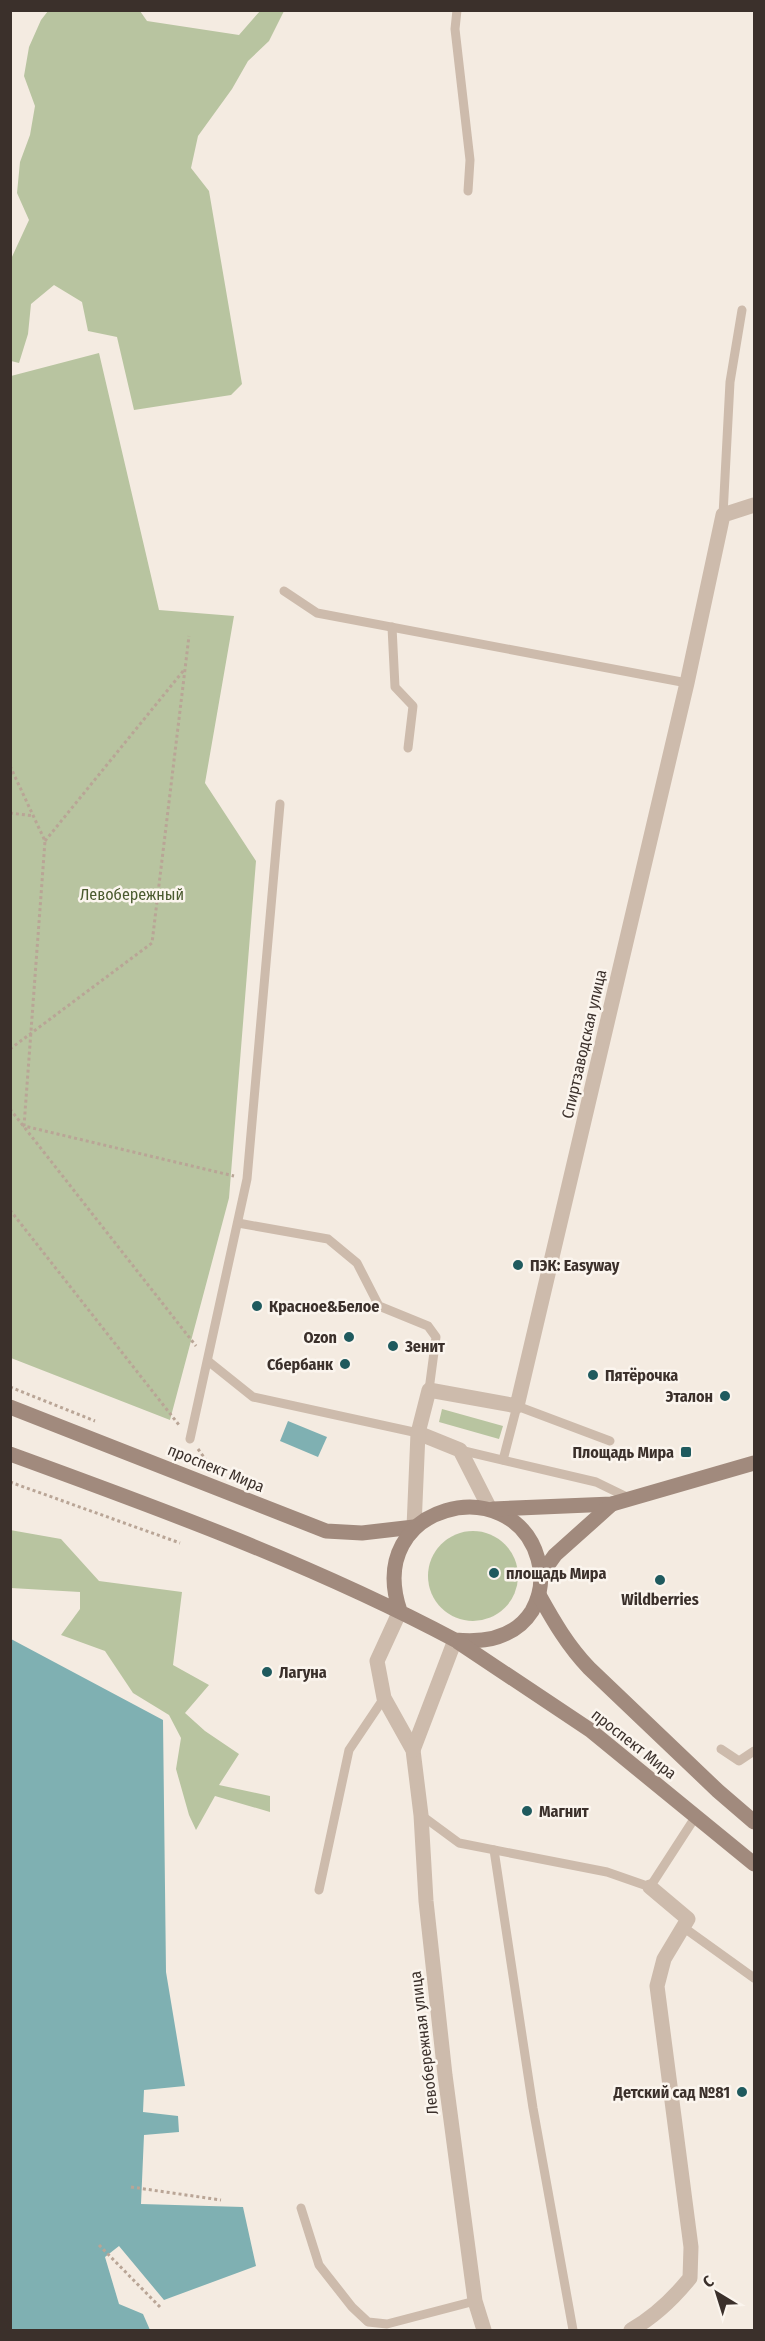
<svg xmlns="http://www.w3.org/2000/svg" width="765" height="2341" font-family="'Fira Sans Condensed',sans-serif">
<style>
.green{fill:#b8c4a0}
.water{fill:#7fb0b2}
.lines{fill:none;stroke-linecap:round;stroke-linejoin:round}
.path{stroke:#b9a596;stroke-width:3;stroke-dasharray:3 3;stroke-linecap:butt}
.service{stroke:#cdbbac;stroke-width:9}
.minor{stroke:#cdbbac;stroke-width:15}
.secondary{stroke:#a18a7d;stroke-width:15}
.poi-dot{fill:#1f5a5e;stroke:#fbf5ee;stroke-width:2}
.labels{text-anchor:middle;dominant-baseline:central;stroke-width:5;stroke-linejoin:round;paint-order:stroke}
.park-label{font-size:16px;fill:#4a5a2e;stroke:#fbf5ee}
.street-label{font-size:16px;fill:#3b302b;stroke:#fbf5ee}
.poi-label{font-size:16px;font-weight:bold;fill:#3b302b;stroke:#fbf5ee;text-anchor:start}
</style>
<rect width="100%" height="100%" fill="#f4ebe1"/>
<g class="green">
<path d="M48,11H140L147,21L239,35L260,11H284L269,41L248,61L232,89L198,136L191,168L209,191L242,384L231,395L134,410L117,337L88,331L82,302L54,285L31,304L28,334L19,363L11,361V259L29,220L17,193L20,162L30,135L35,106L24,76L29,47L41,20Z"/>
<path d="M99,353L159,610L234,616L205,783L256,861L229,1198L170,1420L11,1358V376Z"/>
<path d="M442,1409L503,1426L499,1439L439,1422Z"/>
<path d="M10,1530L61,1539L99,1581L182,1592L173,1665L209,1685L185,1713L205,1731L239,1754L219,1785L270,1796V1812L215,1796L196,1830L189,1815L176,1769L181,1738L169,1715L133,1693L105,1651L61,1635L80,1609V1592L11,1588Z"/>
<circle cx="473" cy="1576" r="45"/>
</g>
<g class="water">
<path d="M288,1421L327,1437L318,1457L280,1441Z"/>
<path d="M11,1639L163,1720L166,1972L185,2086L144,2090L143,2112L178,2116L179,2132L144,2135L141,2204L243,2207L256,2266L164,2300L119,2246L105,2257L119,2304L143,2314L150,2330H11Z"/>
</g>
<g class="lines">
<g class="path">
<path d="M10,766L45,841L24,1126L234,1176"/>
<path d="M10,813L34,816"/>
<path d="M45,841L184,670"/>
<path d="M10,1049L152,943L189,636"/>
<path d="M10,1109L196,1346"/>
<path d="M10,1210L179,1425"/>
<path d="M10,1387L95,1421"/>
<path d="M198,1449L211,1467"/>
<path d="M10,1482L180,1543"/>
<path d="M131,2187L221,2200"/>
<path d="M99,2245L160,2307"/>
</g>
<g class="service">
<path d="M457,10L455,29L470,160L468,191"/>
<path d="M723,515L730,382L742,310"/>
<path d="M284,591L317,613L687,683"/>
<path d="M392,627L395,687L413,706L408,748"/>
<path d="M238,1223L328,1239L357,1263L379,1306L428,1326L436,1337L429,1390"/>
<path d="M208,1361L253,1397L418,1433"/>
<path d="M190,1439L247,1179L280,804"/>
<path d="M460,1450L596,1482L631,1499"/>
<path d="M503,1460L517,1406L610,1441"/>
<path d="M721,1749L739,1761L754,1751"/>
<path d="M421,1815L459,1843L607,1872L650,1887L696,1816"/>
<path d="M494,1850L533,2108L573,2330"/>
<path d="M319,1890L349,1750L384,1698"/>
<path d="M683,1927L754,1978"/>
<path d="M301,2208L319,2265L352,2307L368,2322L387,2324L475,2301"/>
</g>
<g class="minor">
<path d="M490,1509L460,1450L418,1433L429,1390L517,1406L687,683L723,515L754,505"/>
<path d="M414,1527L418,1433"/>
<path d="M400,1611L377,1661L384,1698L413,1750L421,1815L426,1901L445,2075L475,2301L484,2330"/>
<path d="M413,1750L455,1640"/>
<path d="M631,2330C654,2317 673,2299 690,2278L691,2247L657,1986L664,1959L688,1919L650,1887"/>
</g>
<g class="secondary">
<path d="M10,1407L326,1531L362,1533L414,1527"/>
<path d="M10,1454C161,1509 314,1565 455,1640C484,1643 515,1638 532,1611C541,1595 543,1576 538,1559C513,1469 363,1503 400,1611"/>
<path d="M493,1509L612,1504L754,1463"/>
<path d="M542,1573L555,1555L612,1504"/>
<path d="M539,1595C554,1622 568,1646 589,1668L718,1791L754,1822"/>
<path d="M458,1642L590,1730L754,1864"/>
</g>
</g>
<g class="poi-dot">
<circle cx="518" cy="1265" r="6"/>
<circle cx="257" cy="1306" r="6"/>
<circle cx="349" cy="1337" r="6"/>
<circle cx="393" cy="1346" r="6"/>
<circle cx="345" cy="1364" r="6"/>
<circle cx="593" cy="1375" r="6"/>
<circle cx="725" cy="1396" r="6"/>
<rect x="680" y="1446" width="12" height="12" rx="3"/>
<circle cx="494" cy="1573" r="6"/>
<circle cx="660" cy="1580" r="6"/>
<circle cx="267" cy="1672" r="6"/>
<circle cx="527" cy="1811" r="6"/>
<circle cx="742" cy="2092" r="6"/>
</g>
<g class="labels">
<g class="park-label">
<text x="132" y="894">Левобережный</text>
</g>
<g class="street-label">
<text transform="translate(584 1044) rotate(-77)">Спиртзаводская улица</text>
<text transform="translate(216 1468) rotate(22)">проспект Мира</text>
<text transform="translate(634 1744) rotate(38)">проспект Мира</text>
<text transform="translate(424 2043) rotate(-97)">Левобережная улица</text>
</g>
<g class="poi-label">
<text x="530" y="1265">ПЭК: Easyway</text>
<text x="269" y="1306">Красное&amp;Белое</text>
<text x="337" y="1337" text-anchor="end">Ozon</text>
<text x="405" y="1346">Зенит</text>
<text x="333" y="1364" text-anchor="end">Сбербанк</text>
<text x="605" y="1375">Пятёрочка</text>
<text x="713" y="1396" text-anchor="end">Эталон</text>
<text x="674" y="1452" text-anchor="end">Площадь Мира</text>
<text x="506" y="1573">площадь Мира</text>
<text x="660" y="1599" text-anchor="middle">Wildberries</text>
<text x="279" y="1672">Лагуна</text>
<text x="539" y="1811">Магнит</text>
<text x="730" y="2092" text-anchor="end">Детский сад №81</text>
</g>
</g>
<rect width="765" height="2341" fill="none" stroke="#3b302b" stroke-width="24"/>
<g transform="translate(717 2293) rotate(322)" stroke="#fbf5ee" stroke-width="4.5" paint-order="stroke">
<path d="M0-4.5L10 22L0 15L-10 22Z" fill="#3b302b"/>
<text y="-9" font-size="16" font-weight="bold" text-anchor="middle" fill="#3b302b">С</text>
</g>
</svg>
